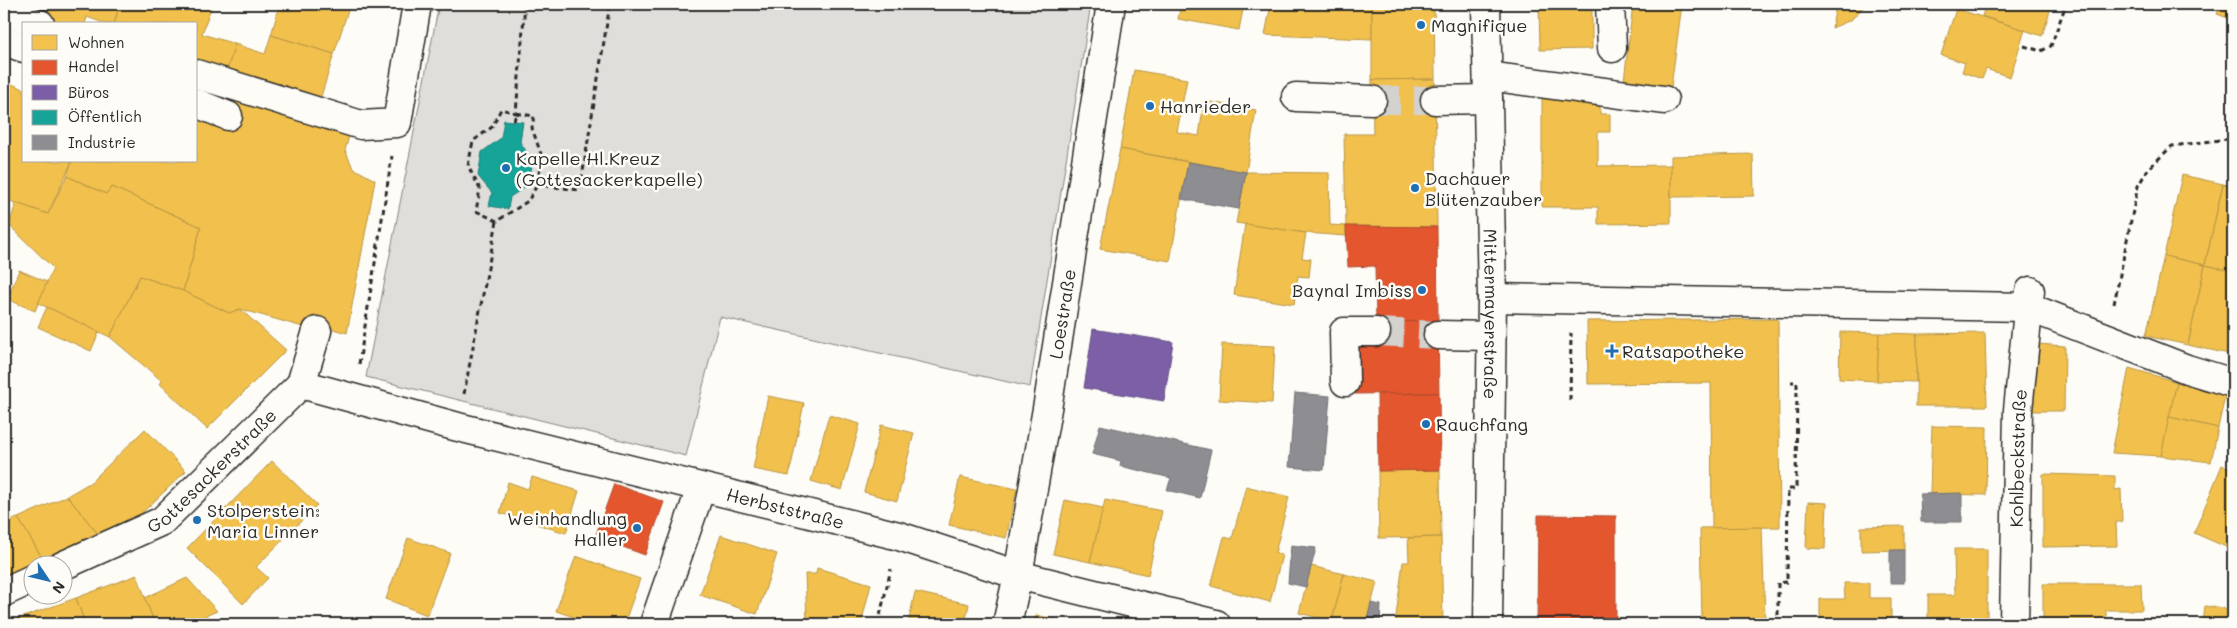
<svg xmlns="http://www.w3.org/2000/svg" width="2237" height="628" font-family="Mali,sans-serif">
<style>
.green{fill:#dfdeda;stroke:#858482}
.homes{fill:#f2c14e;stroke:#b69444}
.shops{fill:#e4572e;stroke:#ac4a2d}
.offices{fill:#7b5ea7;stroke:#634f82}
.public{fill:#17a398;stroke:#1d7f77}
.industry{fill:#8d8d92;stroke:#707073}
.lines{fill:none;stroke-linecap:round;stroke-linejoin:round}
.minor-tunnel{stroke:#d3d2ce;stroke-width:28;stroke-dasharray:28 14;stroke-linecap:butt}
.minor-casing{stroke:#2b2b2b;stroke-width:31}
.major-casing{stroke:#2b2b2b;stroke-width:31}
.path{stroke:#2b2b2b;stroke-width:3;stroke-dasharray:5 4;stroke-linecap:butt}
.minor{stroke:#fdfcf7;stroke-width:28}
.major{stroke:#fdfcf7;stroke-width:28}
.poi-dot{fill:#1f6fb2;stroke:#fdfcf7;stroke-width:2}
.labels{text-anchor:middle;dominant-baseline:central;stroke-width:5;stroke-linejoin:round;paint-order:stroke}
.poi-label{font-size:18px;fill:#2b2b2b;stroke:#fdfcf7;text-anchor:start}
.street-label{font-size:18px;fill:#2b2b2b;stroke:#fdfcf7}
</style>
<rect width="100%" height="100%" fill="#fdfcf7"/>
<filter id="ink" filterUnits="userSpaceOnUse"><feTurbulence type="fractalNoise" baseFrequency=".02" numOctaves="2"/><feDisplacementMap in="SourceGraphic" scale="10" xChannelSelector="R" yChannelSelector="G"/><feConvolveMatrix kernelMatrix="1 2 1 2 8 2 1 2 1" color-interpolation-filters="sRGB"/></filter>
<g filter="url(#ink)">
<path class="green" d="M439,4H1091L1030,387L720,317L686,456L366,377Z"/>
<g class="homes">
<path d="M23,4H120L114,24H106L87,17L85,24H56L20,12Z"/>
<path d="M120,4H212L202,34L235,44L226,74L196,65V24H114Z"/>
<path d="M280,4H350L334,54L271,35Z"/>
<path d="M1181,4H1244L1239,30L1178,19Z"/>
<path d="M1271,4H1372V39L1265,35Z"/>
<path d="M1372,4H1434L1435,79L1372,80Z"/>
<path d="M1539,4H1592V49L1540,50Z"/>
<path d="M1633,4H1682L1671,87L1624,81Z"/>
<path d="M1836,4H1866L1851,20L1832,28Z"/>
<path d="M1986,4H2052L2042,36L1982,16Z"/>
<path d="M2221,4H2233V20L2217,14Z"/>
<path d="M1956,9L2025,30L2010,77L1986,69L1982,79L1962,72L1965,63L1941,55Z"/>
<path d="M271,35L334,54L319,103L226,74L235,44L265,54Z"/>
<path d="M1134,70L1187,79L1177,132L1199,136L1204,101L1256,110L1246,172L1120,149Z"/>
<path d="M1435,79L1437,227L1346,226L1344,134H1373L1372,80Z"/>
<path d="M4,81L24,89V161H72L48,214L4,199Z"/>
<path d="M196,84L350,133L345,150L353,168L375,180L347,333L333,329L331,335L240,309L229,313L183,291L201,227L112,187L106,194L67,176L72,161H196Z"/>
<path d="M1542,96H1600V114H1610V132H1598V166L1671,165V223L1598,224V207H1542Z"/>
<path d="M1120,149L1188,162L1170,261L1100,249Z"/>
<path d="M1753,154L1754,196L1671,197V156Z"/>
<path d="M1246,172L1329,173L1330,225L1346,226V236L1306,233L1236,223Z"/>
<path d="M2182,175L2223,184L2205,265L2164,256Z"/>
<path d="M67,176L106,194L112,187L201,227L183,291L140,276L110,337L38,303L53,268L9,225L16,203L48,214Z"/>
<path d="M2223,184L2233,186V271L2205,265Z"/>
<path d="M1245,224L1306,233L1302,258L1311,259L1309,277L1298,276L1294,304L1234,295Z"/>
<path d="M2164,256L2205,265L2188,345L2146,336Z"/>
<path d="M2205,265L2233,271V335L2229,354L2188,345Z"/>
<path d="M19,270L47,282L35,311L7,299Z"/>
<path d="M140,276L183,291L229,313L240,309L286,350L207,429L160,384L162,381L110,337Z"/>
<path d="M47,307L99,332L91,351L38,327Z"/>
<path d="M1778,319L1780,527L1712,528L1711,383L1588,384L1587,321Z"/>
<path d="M1840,332L1879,333L1877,381L1839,379Z"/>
<path d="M1879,333L1917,334L1916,382L1877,381Z"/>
<path d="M1985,333L1987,406H1916L1917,334Z"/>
<path d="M1222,344L1275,346L1272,403L1219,400Z"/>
<path d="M2038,344L2065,346L2064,411H2031Z"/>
<path d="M2129,368L2177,382L2161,456L2112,453Z"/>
<path d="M2177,382L2225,396L2218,428L2169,417Z"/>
<path d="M768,396L804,403L789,476L753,469Z"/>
<path d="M829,415L860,424L842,490L811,481Z"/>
<path d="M2169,417L2218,428L2211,462L2161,456Z"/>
<path d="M881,425L914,433L897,501L864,492Z"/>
<path d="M1932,426L1987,427L1986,495L1930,494Z"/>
<path d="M145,429L186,471L124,530L103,540L67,496L91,482Z"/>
<path d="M272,461L317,505L256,567L268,578L243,604L187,548Z"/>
<path d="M2222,465L2233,470V550L2194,533Z"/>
<path d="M1440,470L1441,537L1379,538L1378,471Z"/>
<path d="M2043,474L2115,476V490L2121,489L2122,522H2116L2117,546L2043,547Z"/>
<path d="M532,477L579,491L566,533L500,513L508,482L528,489Z"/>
<path d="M960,477L1017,489L1006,538L949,525Z"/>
<path d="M1246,486L1289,497L1275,553L1282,555L1270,602L1211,586L1224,537L1232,539Z"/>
<path d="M67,496L103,540L47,566L18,518Z"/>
<path d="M1065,500L1103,508L1090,562L1053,554Z"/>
<path d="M1105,500L1162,511L1148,575L1090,562Z"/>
<path d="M1808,502L1827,503L1825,549L1806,548Z"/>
<path d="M18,518L47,566H32L4,582V523Z"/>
<path d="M1904,526V550L1861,551V527Z"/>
<path d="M1762,527L1765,620L1702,622L1700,528Z"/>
<path d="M721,535L777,554L757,614L700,595Z"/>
<path d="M1441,537L1443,624H1395L1403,562H1409L1408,538Z"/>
<path d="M408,538L450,553L427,615L386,599Z"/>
<path d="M1954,549H1987V624H1928V595H1955Z"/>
<path d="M576,556L640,579L624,624H594L556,611Z"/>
<path d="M1311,566L1344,574L1332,621L1299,613Z"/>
<path d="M817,568L871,584L861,624H820L807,621L805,574H816Z"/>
<path d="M1344,574L1377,582L1366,624H1343L1332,621Z"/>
<path d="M137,575L155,624H85L76,598Z"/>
<path d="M187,578L217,611L186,624H155L145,598Z"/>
<path d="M1844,583H1869V598H1891V624H1820V599H1845Z"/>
<path d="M2043,584H2141L2142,610H2106V624H2043Z"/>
<path d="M915,592L969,604L965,624H908Z"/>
<path d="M76,598L85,624H4Z"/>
<path d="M2205,606L2233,610V624H2203Z"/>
<path d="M1036,615L1075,624H1034Z"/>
</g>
<g class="shops">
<path d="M1346,226L1437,227L1438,321L1376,322L1375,266L1348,267Z"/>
<path d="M1438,321L1439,393L1355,394L1352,343L1376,322Z"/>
<path d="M1439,393L1440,470L1378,471L1377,394Z"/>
<path d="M614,484L664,502L645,555L595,537Z"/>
<path d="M1538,515L1616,516V624H1537Z"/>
</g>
<path class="offices" d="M1093,329L1173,342L1164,401L1084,388Z"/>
<path class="public" d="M504,120L523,122L520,142L533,161L528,185L510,197L508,209L489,206L492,193L478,176L482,152L501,138Z"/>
<g class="industry">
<path d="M1188,162L1246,172L1239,209L1181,199Z"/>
<path d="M1295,393L1330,396L1324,470L1289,467Z"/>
<path d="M1100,425L1211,450L1200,498L1167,490L1171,478L1120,466L1121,461L1092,454Z"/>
<path d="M1962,493V522H1921L1920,494Z"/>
<path d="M1291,545L1316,548L1306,587L1288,583Z"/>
<rect x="1890" y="550" width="14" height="33"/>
<path d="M1371,603L1381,605L1380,624H1366Z"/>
<path d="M753,617L775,624H751Z"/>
</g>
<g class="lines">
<g class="minor-tunnel">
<path d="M1372,100H1435"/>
<path d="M1376,332L1438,335"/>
</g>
<defs>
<g id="minor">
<path d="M1610,4L1612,48"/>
<path d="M4,12L40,24"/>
<path d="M4,41L24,48"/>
<path d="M196,74L361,125L397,123L417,4"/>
<path d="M1488,76L1664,100"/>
<path d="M1296,97L1372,100"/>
<path d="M1435,100L1488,99"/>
<path d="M196,103L228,116"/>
<path d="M1492,298L2028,307L2187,369L2233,383"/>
<path d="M1438,335L1491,336"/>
<path d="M1345,382L1344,332H1376"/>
<path d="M301,384L317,331"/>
<path id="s1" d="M62,566L162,521L301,384L458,427L899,536L1018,575L1216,624"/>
<path d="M4,592L32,579"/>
<path d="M654,624L701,488"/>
<path id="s2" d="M1007,624L1018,575L1048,403L1111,4"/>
<path id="s3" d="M2014,624L2018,410L2030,291"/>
</g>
<g id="major">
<path id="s4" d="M1486,4L1492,298L1488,624"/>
</g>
</defs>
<use href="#minor" class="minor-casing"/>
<use href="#major" class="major-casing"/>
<g class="path">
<path d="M2024,46L2041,51L2051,46L2066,4"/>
<path d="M537,185L580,190L610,4"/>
<path d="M497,221L476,211L480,189L468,166L473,141L492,127L501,109L516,113L525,4"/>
<path d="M2114,304L2138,186L2148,169L2172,146L2228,139L2233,141"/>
<path d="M359,364L392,156"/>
<path d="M464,394L497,221L528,201L537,185L542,157L532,128L534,116L516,113L514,121"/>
<path d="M1570,400L1571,333"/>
<path d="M878,624L891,569"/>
<path d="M1778,624V583L1787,582L1788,489H1796L1797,382H1791"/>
</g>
<use href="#minor" class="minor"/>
<use href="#major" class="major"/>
</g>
</g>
<g class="poi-dot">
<circle cx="1421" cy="25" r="5"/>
<circle cx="1150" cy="106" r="5"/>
<circle cx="506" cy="168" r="5"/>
<circle cx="1415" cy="188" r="5"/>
<circle cx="1422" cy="290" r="5"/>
<path d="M1609.5 343.5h5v5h5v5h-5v5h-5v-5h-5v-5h5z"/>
<circle cx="1426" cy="424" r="5"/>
<circle cx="197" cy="520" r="5"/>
<circle cx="637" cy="528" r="5"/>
</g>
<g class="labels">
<g class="poi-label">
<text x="1431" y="25">Magnifique</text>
<text x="1160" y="106">Hanrieder</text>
<text x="516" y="158">Kapelle Hl.Kreuz<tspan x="516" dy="21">(Gottesackerkapelle)</tspan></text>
<text x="1425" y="178">Dachauer<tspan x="1425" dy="21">Blütenzauber</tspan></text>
<text x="1412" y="290" text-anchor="end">Baynal Imbiss</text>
<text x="1622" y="351">Ratsapotheke</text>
<text x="1436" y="424">Rauchfang</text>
<text x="207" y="510">Stolperstein:<tspan x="207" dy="21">Maria Linner</tspan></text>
<text x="627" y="518" text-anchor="end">Weinhandlung<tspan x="627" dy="21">Haller</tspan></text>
</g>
<g class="street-label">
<text stroke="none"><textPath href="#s4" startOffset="310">Mittermayerstraße</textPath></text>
<text stroke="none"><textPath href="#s2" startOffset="315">Loestraße</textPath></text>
<text stroke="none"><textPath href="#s3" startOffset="166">Kohlbeckstraße</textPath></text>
<text stroke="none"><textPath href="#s1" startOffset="180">Gottesackerstraße</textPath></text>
<text stroke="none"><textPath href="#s1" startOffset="805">Herbststraße</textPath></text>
</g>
</g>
<rect width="2237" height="628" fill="none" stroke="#fdfcf7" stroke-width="20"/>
<rect x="10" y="10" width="2217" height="608" fill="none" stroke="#2b2b2b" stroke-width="2" filter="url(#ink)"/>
<rect x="22" y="22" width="175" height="140" fill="#fdfcf7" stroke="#a9a8a5"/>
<rect x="32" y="35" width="25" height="15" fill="#f2c14e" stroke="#a9a8a5"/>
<text x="68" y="48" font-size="15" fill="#2b2b2b">Wohnen</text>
<rect x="32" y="60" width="25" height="15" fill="#e4572e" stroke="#a9a8a5"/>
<text x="68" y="72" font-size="15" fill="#2b2b2b">Handel</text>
<rect x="32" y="85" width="25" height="15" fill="#7b5ea7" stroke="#a9a8a5"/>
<text x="68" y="98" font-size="15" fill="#2b2b2b">Büros</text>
<rect x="32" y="110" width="25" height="15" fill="#17a398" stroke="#a9a8a5"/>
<text x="68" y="122" font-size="15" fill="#2b2b2b">Öffentlich</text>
<rect x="32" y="135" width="25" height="15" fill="#8d8d92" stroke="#a9a8a5"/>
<text x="68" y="148" font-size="15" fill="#2b2b2b">Industrie</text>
<g transform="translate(48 580) rotate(125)"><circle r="24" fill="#fdfcf7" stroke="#a9a8a5"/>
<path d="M0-4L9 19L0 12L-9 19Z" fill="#1f6fb2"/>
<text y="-8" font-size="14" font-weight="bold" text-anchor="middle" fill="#2b2b2b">N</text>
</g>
</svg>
